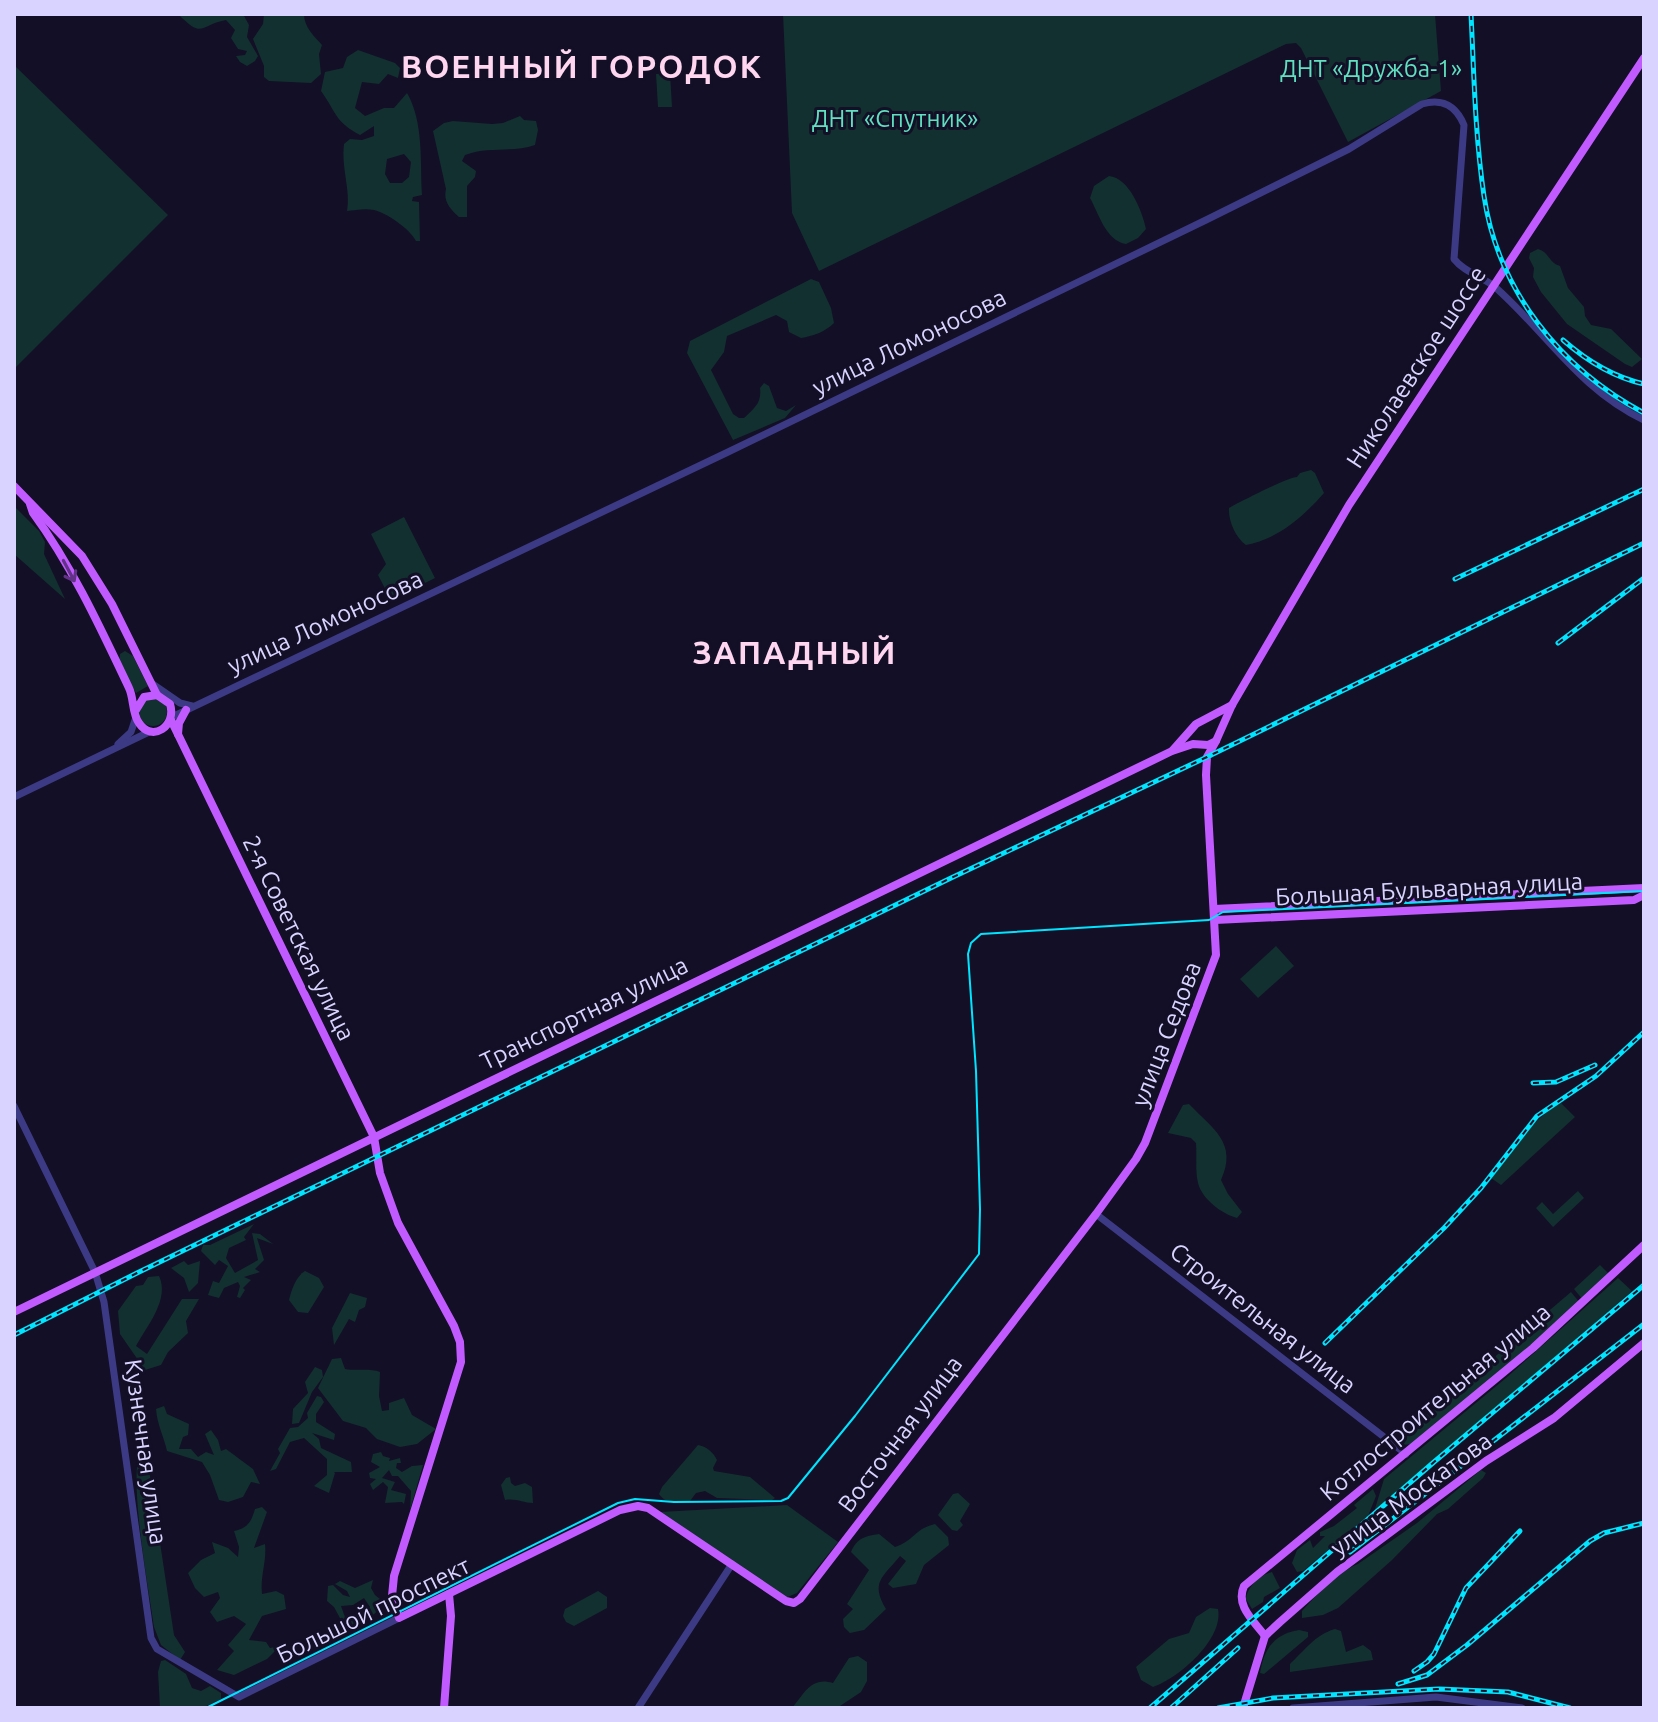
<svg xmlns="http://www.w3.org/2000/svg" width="1658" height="1722" font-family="Ubuntu,sans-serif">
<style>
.green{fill:#12302f;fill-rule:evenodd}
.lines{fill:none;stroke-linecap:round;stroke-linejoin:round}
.minor{stroke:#3d3a85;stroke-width:7}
.major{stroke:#c25bff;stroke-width:8}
.tram{stroke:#00e5ff;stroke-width:2}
.rail-casing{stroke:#00e5ff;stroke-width:5}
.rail{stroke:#130f26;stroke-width:2;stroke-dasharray:6;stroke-linecap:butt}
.oneway{stroke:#623188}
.labels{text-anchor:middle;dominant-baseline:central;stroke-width:6;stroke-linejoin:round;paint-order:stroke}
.park-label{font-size:24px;fill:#5fe0c0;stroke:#130f26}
.street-label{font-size:24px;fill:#d9d4ff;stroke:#130f26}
.district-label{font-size:32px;font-weight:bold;letter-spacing:2px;fill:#ffd6f0;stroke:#130f26}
</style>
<rect width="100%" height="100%" fill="#130f26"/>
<g class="green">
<path d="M178,14H243L249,25L247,37L258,56L255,61L247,66L240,62L236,56L245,55L247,51L238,49L231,38L235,30L226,20C199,25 204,40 178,14Z"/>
<path d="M264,14H304C304,27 314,36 322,45L319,54L321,74L311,83L269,81L264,77V66L253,39L263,24Z"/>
<path d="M783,14H1435L1441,91L1348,142L1301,48L1296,43L1286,44L819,271L792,213Z"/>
<path d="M358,50L395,63L400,68L398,78L388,74L379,84L362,82L355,108L365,116L384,108H394L407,93C424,122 420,163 422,195L413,197L412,201L419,202L420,241H416C410,229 387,213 374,210C366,208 355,210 347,211C351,191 341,168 344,144L350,139L362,140L374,136V126L360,135C334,121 337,113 321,91L325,72L343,68L347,57ZM404,154L411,162L409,177L402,183H390L385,174L387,159Z"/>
<path d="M14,65L168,215L14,369Z"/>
<path d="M670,73L672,107H658L656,74Z"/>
<path d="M520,116L524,120L536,121L538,130L535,145C512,153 488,146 465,155L462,161L476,171L475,177L467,186V217H459C450,209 443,201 446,189L433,131L444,123L453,121L492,124L503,123Z"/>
<path d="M1109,176C1129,178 1142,210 1146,229L1138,238L1126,244C1106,241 1099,214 1090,198L1094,186Z"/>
<path d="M1538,249C1549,252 1549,263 1560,266L1568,288L1584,307L1585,316L1591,325L1611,329L1642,359L1632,367L1625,364L1567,324L1541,292L1533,277L1534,268L1529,258L1530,253Z"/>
<path d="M811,279L819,282L831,308L834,323C825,332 813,336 801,338L789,332L787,321L776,315L727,336L724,352L711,370L733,414L739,418H744C754,408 762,403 760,388L764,383L769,386L777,408L786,411L796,405L785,418L733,440L687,353L690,341Z"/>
<path d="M1311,470L1315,473L1324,493C1303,517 1278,539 1246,545C1236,538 1228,521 1229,508C1240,502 1288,477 1297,477L1300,473Z"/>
<path d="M14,506L39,531L45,542L44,554L65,599L14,554Z"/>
<path d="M404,517L435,578L391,600L378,575L386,564L371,534Z"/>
<path d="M125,651L133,656L148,686L136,693L119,663L120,654Z"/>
<circle cx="153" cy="712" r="14"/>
<path d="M1276,946L1294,966L1258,998L1240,979Z"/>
<path d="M1561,1103L1575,1117L1501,1185L1491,1178C1511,1150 1531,1120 1561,1103Z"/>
<path d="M1189,1104C1213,1129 1238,1143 1221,1180L1228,1194L1242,1212L1237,1218C1222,1214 1202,1199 1198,1183C1195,1171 1197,1156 1196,1143L1191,1138L1168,1133L1183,1105Z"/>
<path d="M1578,1191L1584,1198L1553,1227L1536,1208L1542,1202L1553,1214Z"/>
<path d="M254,1224L244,1237L246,1240L229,1248L226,1258L235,1273L258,1260L252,1233L260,1234L273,1244L257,1238L264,1260L255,1269L260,1272L244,1277L251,1280L243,1288L245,1290L240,1298L237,1297L240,1286L238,1282L224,1288L219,1298L208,1295L213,1281L219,1283L228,1266L219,1260L215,1265L201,1251L203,1245H210Z"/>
<path d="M184,1261L188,1265L200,1261L198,1283L189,1292L184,1278L171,1268Z"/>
<path d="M1600,1265L1609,1274L1583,1300L1574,1289Z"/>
<path d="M305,1271L319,1278L324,1287L308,1313L298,1312L289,1300C291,1291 296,1276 305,1271Z"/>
<path d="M159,1276C170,1299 147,1326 136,1346L147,1354L182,1299H199L186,1321L188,1333L168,1352L161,1365L145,1370L120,1334L118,1311L136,1286L143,1285L148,1277Z"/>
<path d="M1618,1278L1632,1291L1374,1512L1384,1479L1506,1378Z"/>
<path d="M1571,1292L1580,1303L1577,1306L1413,1444L1402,1445L1396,1441Z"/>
<path d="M350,1293L367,1298L365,1307L359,1310L355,1322L349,1319L334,1345L332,1328Z"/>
<path d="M341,1358L345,1369C356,1371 371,1368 380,1372L379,1396L382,1411L389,1410V1403L404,1398L412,1415L436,1429L417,1444L400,1447L377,1439L366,1428L343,1421L318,1388L332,1359Z"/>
<path d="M315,1367L322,1370L323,1377L312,1392L299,1423L292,1424L293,1409L308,1393L305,1382Z"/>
<path d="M317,1396L321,1397L324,1402L316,1414V1422L335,1434L334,1440L312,1433L319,1439L321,1448L351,1462L352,1472H334L335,1473L329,1493L314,1486L327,1475V1459L304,1438L290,1442L276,1469L270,1471L280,1453L278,1449L290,1428L298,1427L308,1418L307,1413Z"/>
<path d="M164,1406L167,1414L189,1424L188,1435L183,1437L179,1449H191L198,1457L206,1452L214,1455L205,1434L211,1430L218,1440L221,1451L226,1449L253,1469L260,1484L251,1482L243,1497L228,1502L219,1500L210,1475L202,1462L167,1451C164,1437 157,1424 156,1409Z"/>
<path d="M698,1445C706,1446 714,1453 717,1460L713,1468L714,1471L750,1477L775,1498L772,1500L717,1498L705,1491L696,1493L690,1501C679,1502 666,1505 659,1494L662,1487Z"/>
<path d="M142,1449L146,1450L174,1635L185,1652L180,1660L161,1645L154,1627C150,1596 126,1469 142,1449Z"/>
<path d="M381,1452L383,1456L390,1458L389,1461L400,1458L401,1463H397L396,1468L402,1472L412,1466L423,1465L410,1510L411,1491L398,1476H392L389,1470L382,1478L395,1482L391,1490L406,1494L404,1504L402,1502L385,1503L388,1487L383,1482L373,1490L370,1484L376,1479L370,1478L369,1473L380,1467L371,1462L373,1454Z"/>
<path d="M1481,1470L1486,1473L1483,1478L1448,1509L1437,1514L1392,1560L1338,1608L1323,1615L1302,1618V1611C1318,1594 1336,1573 1358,1564L1417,1523Z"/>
<path d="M510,1477L511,1483L515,1486L525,1483L532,1487L533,1503C523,1503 516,1498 505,1500L501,1485L506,1478Z"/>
<path d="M1373,1489L1376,1496L1368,1516L1303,1571L1297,1572L1292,1563L1297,1550L1310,1540L1313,1548L1325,1536H1320V1532L1334,1526L1357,1508L1354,1505Z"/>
<path d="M958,1493L970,1504L960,1521L963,1525L957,1531L952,1530L938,1515L953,1494Z"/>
<path d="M787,1505L838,1542L797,1593L785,1598L660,1512Z"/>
<path d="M262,1507L267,1512L254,1548L265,1544C267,1561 260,1576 262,1594L276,1591L284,1595L286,1609L262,1616L249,1640L266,1642L270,1648L280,1646L267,1659L234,1675L217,1670L234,1651L228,1645L246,1624L234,1616L217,1622L210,1612L220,1598L218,1592L204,1597L195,1588L188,1573L201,1560L215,1553L212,1542L228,1548L238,1557L239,1547L234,1531C248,1528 251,1522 255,1509Z"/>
<path d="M935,1524L948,1537L949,1545L924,1565L916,1584L893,1588L888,1584L906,1561L900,1556C883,1577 870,1582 886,1609L864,1630L850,1633L844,1627L843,1619L853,1609L847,1604L869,1570L851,1552C857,1538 865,1536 879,1534L895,1547C914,1541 914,1529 935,1524Z"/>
<path d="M1272,1572L1280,1588L1264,1597L1263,1602L1252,1609L1246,1599C1247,1587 1260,1575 1272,1572Z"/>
<path d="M373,1580L371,1588L375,1595L386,1604L368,1619L364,1611L370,1607L364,1598L353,1605L341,1606L346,1620L358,1617L362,1623L351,1625L347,1631L334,1607L327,1601L328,1586L333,1585L343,1595L350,1597L347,1591L335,1584L340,1581L355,1588Z"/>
<path d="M598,1591L607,1597V1608L574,1626L566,1622L563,1616L565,1609Z"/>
<path d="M1210,1608L1218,1609C1224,1639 1179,1678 1153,1687L1141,1680L1136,1667L1169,1639L1189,1633L1196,1617Z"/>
<path d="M1335,1629L1341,1631L1346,1652L1363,1645L1371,1651L1373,1660L1290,1672V1664C1304,1651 1316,1634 1335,1629Z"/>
<path d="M1299,1630L1308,1632V1637L1264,1674L1260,1673C1264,1649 1274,1634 1299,1630Z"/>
<path d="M858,1656L867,1662V1681L861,1692L837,1708H792C804,1694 811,1676 833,1683L849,1658Z"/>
<path d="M165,1660L186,1674L192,1688L201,1691L210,1686L221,1693V1699L202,1708H160L158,1672L161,1661Z"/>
</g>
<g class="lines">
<g class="minor">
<path d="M151,683L180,703L192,706"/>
<path d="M172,717L726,453L1206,220L1349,149L1422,104C1443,98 1456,106 1464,125L1454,259C1465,273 1482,276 1495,287C1547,333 1579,389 1644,420"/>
<path d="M118,744L131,732L136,717"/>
<path d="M14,797L151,731"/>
<path d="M14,1106L95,1272L104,1302L151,1638L157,1649L239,1697L399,1618"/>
<path d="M1096,1214L1406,1454"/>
<path d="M638,1708L732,1564"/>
<path d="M1293,1708L1436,1697L1522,1708"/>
</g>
<g class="major">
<path d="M14,486L82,556L112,604L157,695"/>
<path d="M30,504L33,513C72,566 101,629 129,688C134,698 132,714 139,723C152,743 177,726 170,704L157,695L144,697L136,710"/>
<path d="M171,720L374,1137L380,1173L398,1223L454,1326L460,1342L461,1362L394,1576L392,1596L399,1618L620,1510L638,1506L648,1508L786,1601L794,1603L800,1599L1096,1214L1136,1159L1145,1143L1216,955L1206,775L1207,757L1216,741"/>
<path d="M178,734L179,723L186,710"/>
<path d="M1173,750L1196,724L1232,705"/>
<path d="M1214,909L1644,888"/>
<path d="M1215,920L1634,900L1644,895"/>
<path d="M14,1312L1172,751L1193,744L1208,745L1216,741L1232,705L1349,505L1644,58"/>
<path d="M1265,1636C1254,1621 1235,1606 1244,1586L1533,1348L1644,1245"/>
<path d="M444,1708L451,1616L449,1594"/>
<path d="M1243,1708L1265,1636L1280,1622L1337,1572L1486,1461L1554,1418L1644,1343"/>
</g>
<path class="tram" d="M206,1708L618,1503L635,1499L674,1502L781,1501L788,1498L855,1416L979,1254L980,1209L976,1071L968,954L971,943L981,934L1209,920L1223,912L1644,891"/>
<defs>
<g id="rail">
<path d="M1471,14C1474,74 1475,136 1484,196C1498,291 1561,369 1644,413"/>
<path d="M1563,340C1587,361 1613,377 1644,384"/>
<path d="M1455,579L1644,489"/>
<path d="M1558,643L1644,578"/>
<path d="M1533,1083L1556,1082L1595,1065"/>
<path d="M14,1335L137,1273L951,878L1207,757L1644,543"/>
<path d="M1325,1343L1444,1228L1481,1188L1537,1116L1596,1076L1644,1032"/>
<path d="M1350,1552L1644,1324"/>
<path d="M1414,1671L1427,1662L1434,1654L1466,1588L1520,1531"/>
<path d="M1398,1684L1427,1675L1467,1645L1590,1541L1604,1533L1644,1523"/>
<path d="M1150,1708L1434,1462L1644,1285"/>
<path d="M1171,1708L1238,1648"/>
<path d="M1218,1708L1273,1698L1439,1689L1508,1692L1570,1708"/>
</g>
</defs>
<use href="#rail" class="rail-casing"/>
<use href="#rail" class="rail"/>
</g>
<defs><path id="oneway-shaft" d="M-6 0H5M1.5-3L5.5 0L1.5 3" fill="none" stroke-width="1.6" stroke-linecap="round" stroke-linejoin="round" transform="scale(2)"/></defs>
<use class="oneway" href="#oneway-shaft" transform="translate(69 571) rotate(62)"/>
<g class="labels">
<g class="park-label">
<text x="1371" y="68">ДНТ «Дружба-1»</text>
<text x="895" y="118">ДНТ «Спутник»</text>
</g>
<g class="street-label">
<text transform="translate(909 342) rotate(-26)">улица Ломоносова</text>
<text transform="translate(1416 367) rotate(-57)">Николаевское шоссе</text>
<text transform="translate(325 622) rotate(-25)">улица Ломоносова</text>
<text transform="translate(1429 889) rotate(-3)">Большая Бульварная улица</text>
<text transform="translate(299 938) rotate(64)">2-я Советская улица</text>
<text transform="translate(584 1013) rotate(-26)">Транспортная улица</text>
<text transform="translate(1166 1034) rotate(-69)">улица Седова</text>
<text transform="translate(1263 1318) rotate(38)">Строительная улица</text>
<text transform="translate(1435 1402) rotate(-40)">Котлостроительная улица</text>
<text transform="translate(900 1434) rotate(-53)">Восточная улица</text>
<text transform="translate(146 1452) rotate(82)">Кузнечная улица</text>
<text transform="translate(1411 1494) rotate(-36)">улица Москатова</text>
<text transform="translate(373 1610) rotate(-26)">Большой проспект</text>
</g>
<g class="district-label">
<text x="582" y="66">ВОЕННЫЙ ГОРОДОК</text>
<text x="795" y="652">ЗАПАДНЫЙ</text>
</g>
</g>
<rect width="1658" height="1722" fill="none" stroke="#d9d4ff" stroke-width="32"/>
</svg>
